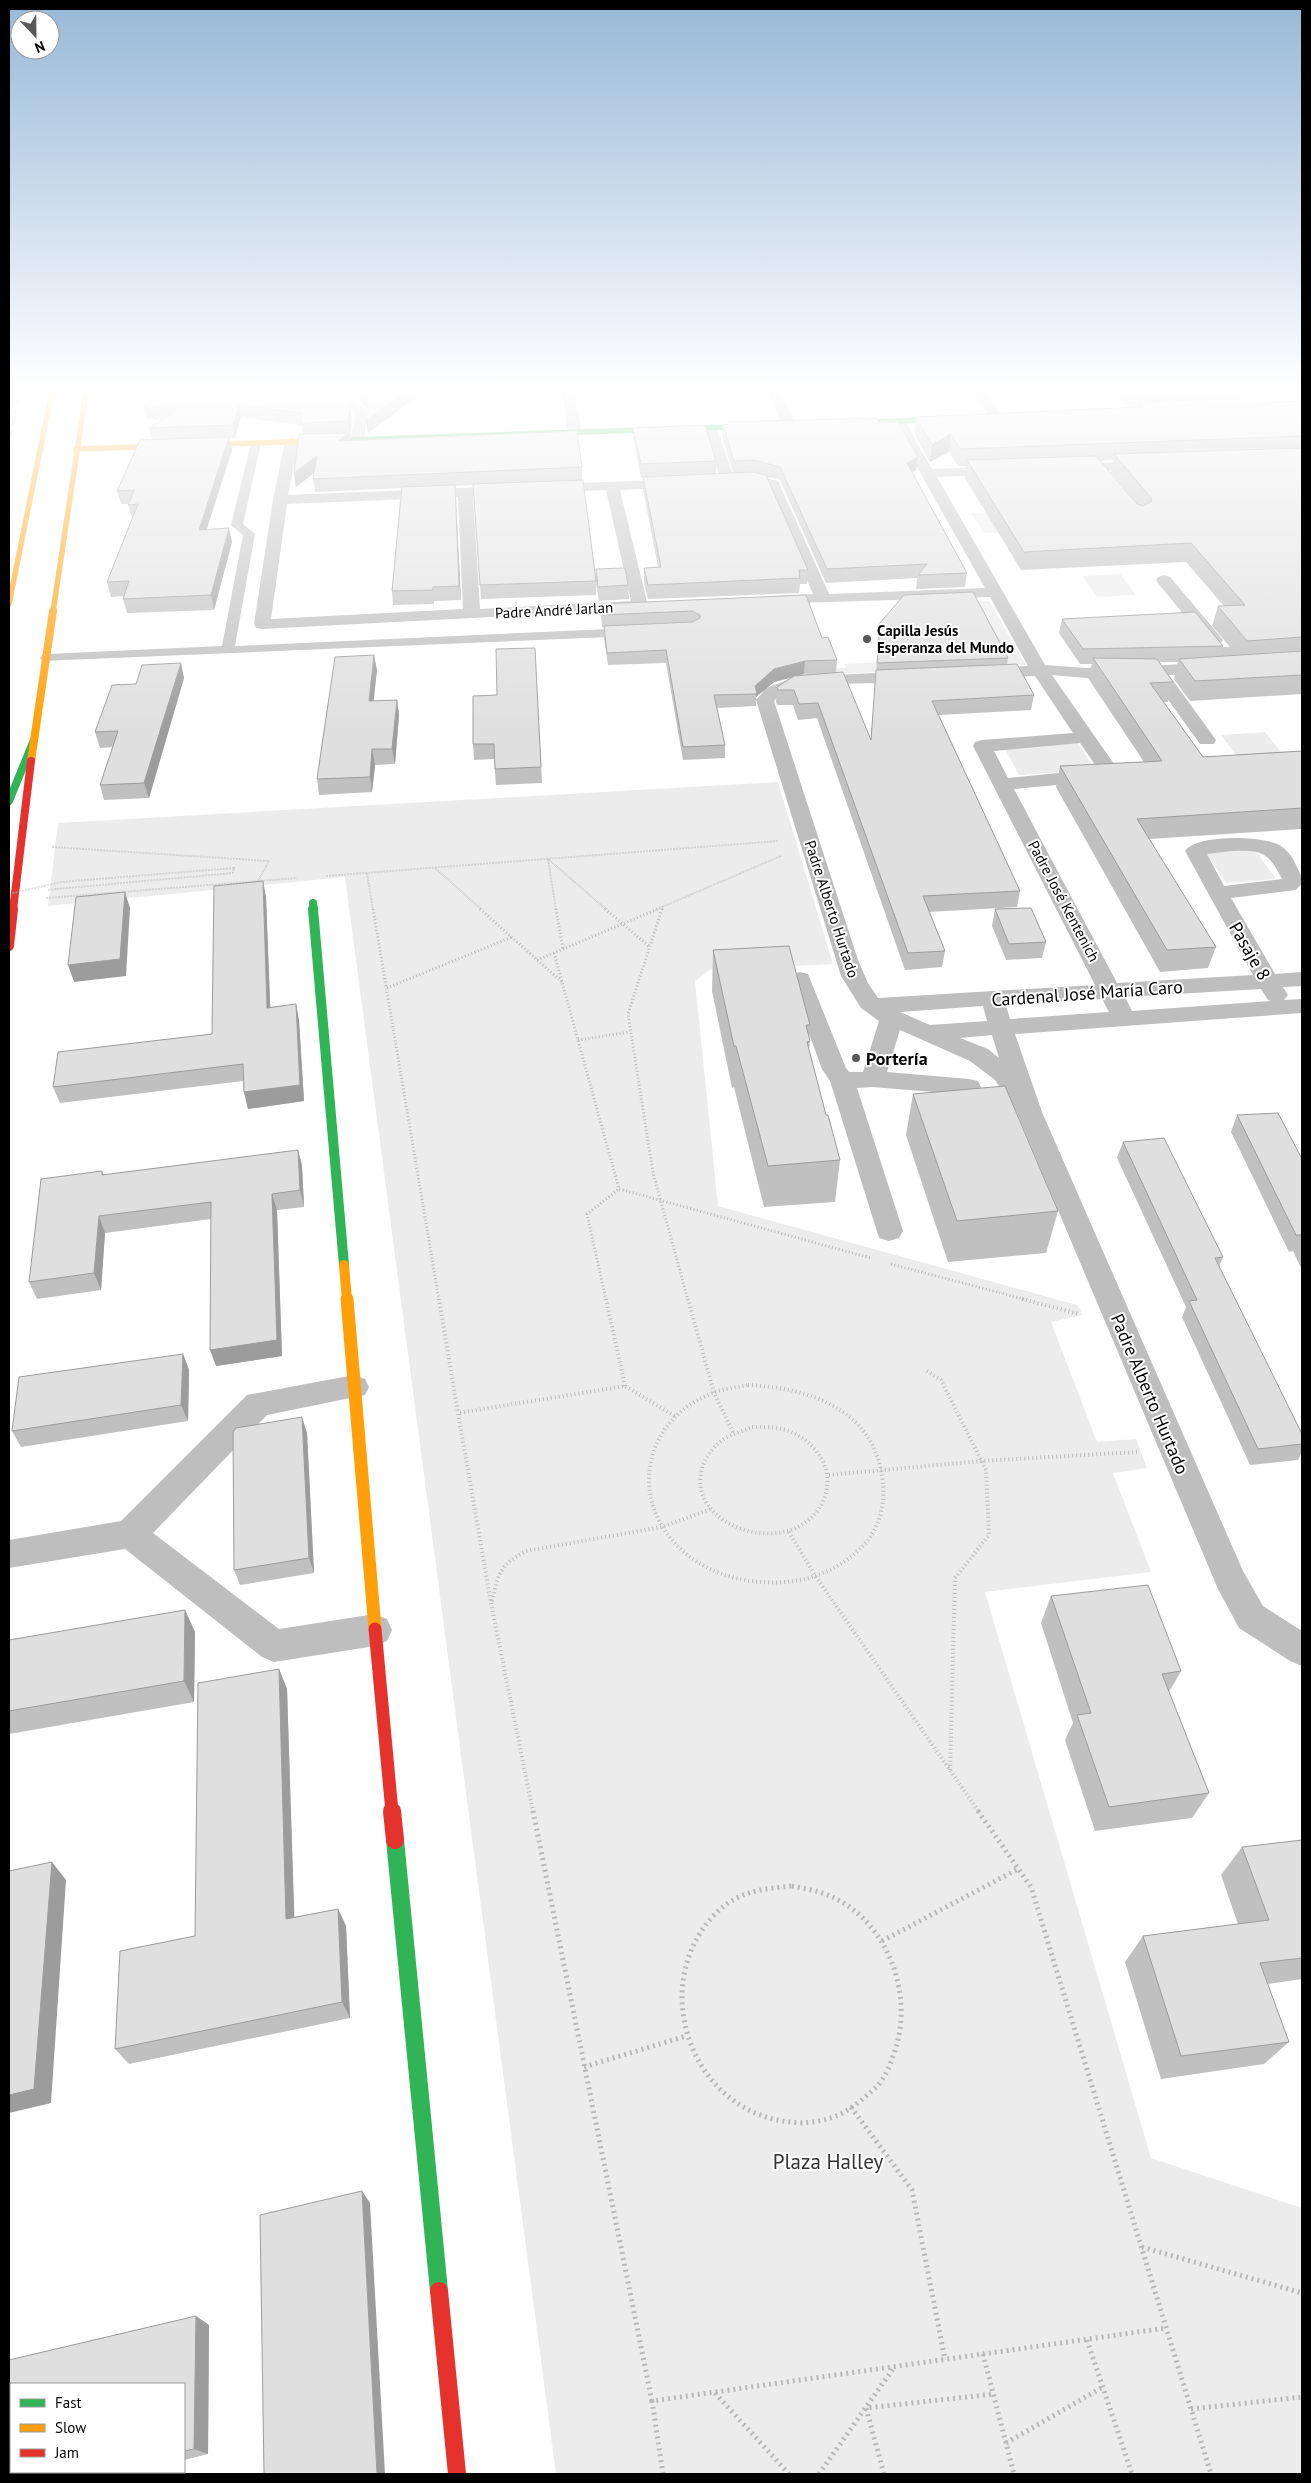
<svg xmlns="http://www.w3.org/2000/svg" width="1311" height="2483" font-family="'PT Sans',sans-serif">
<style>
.green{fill:#ececec}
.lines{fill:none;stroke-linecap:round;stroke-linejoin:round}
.path-far3{stroke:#b9b9b9;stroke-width:2;stroke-dasharray:0.5 1;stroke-linecap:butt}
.path-far2{stroke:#b9b9b9;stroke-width:3;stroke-dasharray:1 2.5;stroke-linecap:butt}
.path-far1{stroke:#b9b9b9;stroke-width:4;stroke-dasharray:1 3;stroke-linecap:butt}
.path{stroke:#b9b9b9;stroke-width:5;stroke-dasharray:2 4;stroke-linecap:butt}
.lane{fill:#bebebe;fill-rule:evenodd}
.street{fill:#bebebe;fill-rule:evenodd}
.fast-far3{stroke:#30b455;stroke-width:5.5}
.fast-far2{stroke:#30b455;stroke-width:8}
.fast-far1{stroke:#30b455;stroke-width:10}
.fast{stroke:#30b455;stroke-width:18}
.slow-far3{stroke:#ff9f0a;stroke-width:5.5}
.slow-far2{stroke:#ff9f0a;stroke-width:8}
.slow-far1{stroke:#ff9f0a;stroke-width:10}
.slow{stroke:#ff9f0a;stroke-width:13}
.jam-far3{stroke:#e5322d;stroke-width:8}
.jam-far2{stroke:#e5322d;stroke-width:10}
.jam-far1{stroke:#e5322d;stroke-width:13}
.jam{stroke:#e5322d;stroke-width:18}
.rail-casing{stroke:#bebebe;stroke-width:3}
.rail{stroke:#fff;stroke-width:2;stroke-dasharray:5.5;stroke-linecap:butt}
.path-bridge{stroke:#b9b9b9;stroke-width:2;stroke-dasharray:0.5 1;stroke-linecap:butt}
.wall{fill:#c0c0c0;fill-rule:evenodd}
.shaded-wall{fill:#9c9c9c}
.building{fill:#dfdfdf;stroke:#9c9c9c}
.poi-dot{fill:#595959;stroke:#fff;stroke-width:2}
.labels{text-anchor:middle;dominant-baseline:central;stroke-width:4;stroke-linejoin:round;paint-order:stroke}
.far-street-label{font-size:15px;fill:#000;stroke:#fff}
.far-poi-label{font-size:15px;font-weight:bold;fill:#000;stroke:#fff;text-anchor:start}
.street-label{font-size:18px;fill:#000;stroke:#fff}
.poi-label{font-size:18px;font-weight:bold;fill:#000;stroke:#fff;text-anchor:start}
.near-park-label{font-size:21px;fill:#333;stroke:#fff}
</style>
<rect width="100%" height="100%" fill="#fff"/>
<g class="green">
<path d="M1029,510L1043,531L984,533L971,513Z"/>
<path d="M1120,574L1136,595L1097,597L1082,576Z"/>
<path d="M989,601L1026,665L948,669L917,604Z"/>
<path d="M904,661L942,669L791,676L790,671L846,668L844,664Z"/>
<path d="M1265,732L1288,761L1243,764L1221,735Z"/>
<path d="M1078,743L1095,770L1019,775L1004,747Z"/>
<path d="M778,782L833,964L710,970L695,981L718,1206L1077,1305L1083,1315L1051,1322L1097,1442L1136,1439L1147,1468L1113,1473L1151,1572L985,1592L1151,2158L1302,2208V2474H556L345,877L48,906L58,823Z"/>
<path d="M1251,844L1276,879L1226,883L1202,847Z"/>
</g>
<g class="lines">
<g class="path-far3">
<path d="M52,847L269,861L258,881"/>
<path d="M548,859L607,910"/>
<path d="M548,859L556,910"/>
<path d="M435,868L482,910"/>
<path d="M367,873L373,910"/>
<path d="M326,876L778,841"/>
<path d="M48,890L56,889"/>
<path d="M46,898L297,878"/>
<path d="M655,910L781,856"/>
<path d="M662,910L663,906"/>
</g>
<g class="path-far2">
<path d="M373,909L439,1300"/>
<path d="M480,909L562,982"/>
<path d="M556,909L563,949"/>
<path d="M605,909L650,947"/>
<path d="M662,909L628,1014L653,1173L688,1300"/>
<path d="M554,953L619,1189L871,1258"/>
<path d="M537,960L658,909"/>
<path d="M387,988L512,937"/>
<path d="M578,1040L630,1032"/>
<path d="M891,1264L1027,1300"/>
<path d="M606,1300L587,1214L619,1189"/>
</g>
<g class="path-far1">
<path d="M439,1299L458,1413"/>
<path d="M606,1299L625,1386"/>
<path d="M688,1299L714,1393L733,1432"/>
<path d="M1022,1299L1079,1314"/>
<path d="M927,1371L941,1380L986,1470L989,1535L955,1578L950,1771"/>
<path d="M748,1385C811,1388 876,1410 883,1483C885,1502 880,1525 868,1540C846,1566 818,1579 786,1582C756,1584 725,1579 699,1563C630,1521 632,1428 708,1395C720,1389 735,1388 748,1385Z"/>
<path d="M752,1427C763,1427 775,1427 786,1430C816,1440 837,1471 823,1501C795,1563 681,1528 703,1465C707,1455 715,1445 724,1439C732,1434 743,1431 752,1427Z"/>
<path d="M829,1475L981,1461L1137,1452"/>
<path d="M789,1532L816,1577L979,1812"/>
<path d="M492,1601C499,1572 499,1566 526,1551L662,1527L711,1509"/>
<path d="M533,1812L491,1603L458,1413L625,1386L676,1417"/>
</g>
<g class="path">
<path d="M533,1811L652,2401"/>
<path d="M978,1811L1031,1887L1211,2474"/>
<path d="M792,1886C809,1889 827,1893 842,1902C889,1930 911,1992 897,2044C892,2060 886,2079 873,2090C862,2100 849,2111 836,2116C814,2125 791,2124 769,2118C697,2097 662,2011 694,1944C703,1926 718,1907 737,1898C754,1889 773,1888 792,1886Z"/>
<path d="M882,1941L1018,1869"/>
<path d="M584,2067L686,2036"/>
<path d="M851,2107L912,2190L945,2360"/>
<path d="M1142,2247L1302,2293"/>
<path d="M1087,2340L1132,2474"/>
<path d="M983,2354L1014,2474"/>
<path d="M715,2393L789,2474"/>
<path d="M1191,2409L1302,2397"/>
<path d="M1006,2443L1103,2387"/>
<path d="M663,2474L652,2401L1166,2328"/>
<path d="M819,2474L895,2366"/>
<path d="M884,2474L866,2408L994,2394"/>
</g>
<path class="lane" d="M256,440L261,443L243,524L255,534L235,646L632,628L639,632L632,636L42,661L40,658L42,655L47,654L222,646L243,535L231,525L251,443Z"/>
<g class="street">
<path d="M561,385H573L582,432L580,435H570L568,432Z"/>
<path d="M765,385H777L796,425L794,428L789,429L782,425Z"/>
<path d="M968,385H980L1005,418L1003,421H993Z"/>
<path d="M313,394C336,396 374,395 366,427C365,432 365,437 362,442L357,443L350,439L355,418L354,411L340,405L308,401L307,398L308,395Z"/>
<path d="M898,417L905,421L932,469L1004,466L1011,470L1004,474L937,477L1045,665L1086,668L1213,663L1219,664L1222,668L1219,672L1213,673L1169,675L1216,740L1214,744H1200L1151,676L1086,678L1052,675L1121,774L1118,778L1111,780L1014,789L1117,983L1253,975L1185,851C1196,834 1264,835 1281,846C1292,853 1297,867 1302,878V883L1296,890L1231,898L1275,974L1302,972V986L1283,987L1288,995L1284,1000L1302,999V1013L1015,1034L1042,1112L1243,1571L1263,1606L1302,1631V1666L1290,1661L1239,1628L1218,1589L1017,1113L995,1080L970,1061L900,1030L887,1072L969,1079L978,1081L981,1087L978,1093L969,1095L873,1087L857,1088L903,1231L899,1238L889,1241L879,1238L830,1081L822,1069L789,979L792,974L800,972L808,974L846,1068L849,1072H863L879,1021L861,1008L841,976L756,700L766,688L796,677L914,671L920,672L923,676L920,680C886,688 796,675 774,701L858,960L868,983L878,998L1095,985L973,746L975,742L982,740L1073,733L1035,676L984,678L978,677L975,673L978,669L984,668L1028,666L990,597L764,604L762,601L764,598L770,596L813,594L767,487L753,483L722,484L703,427L710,423L717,427L733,476L753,475L778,481L829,594L985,588L891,421ZM1080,743L1098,769L1008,778L994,751ZM1231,851C1261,850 1268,851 1282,879L1224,886L1207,854ZM1261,989L1268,1000L1271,1001L1132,1011L1125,997ZM1102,999L1109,1012L1010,1019L1006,1005ZM983,1006L987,1021L930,1025L900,1012ZM992,1035L999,1058L988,1049L960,1038Z"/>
<path d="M292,437L299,441L288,495L681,479L688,483L681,487L620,490L648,606L646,609L262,629L256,628L254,624L273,500L285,441ZM606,490L631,601L480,609L473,496ZM458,497L463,609L271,619L287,504Z"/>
<path d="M1149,461L1156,465L1154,468L1067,472L1060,468L1067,464Z"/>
<path d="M1164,575L1170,577L1220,636L1223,640L1220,644H1208L1158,583L1156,580L1158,577Z"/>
<path d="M1302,643V653L1186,659L1180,658L1177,654L1180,650L1186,649Z"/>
<path d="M354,1375L365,1379L369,1387L365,1395L267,1415L153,1533L279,1629L375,1614L387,1619L392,1630L387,1641L375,1646L274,1662L262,1657L125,1549L9,1568V1540L121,1521L247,1395Z"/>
</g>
<g class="fast-far3">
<path d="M842,423L954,419"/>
<path d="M348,440L759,426"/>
</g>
<g class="fast-far2">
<path d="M9,801L34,740"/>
<path d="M313,903L314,910"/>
</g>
<path class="fast-far1" d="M313,909L344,1265"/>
<path class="fast" d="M395,1840L439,2291"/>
<g class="slow-far3">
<path d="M76,449L348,440"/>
<path d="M9,604L53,385"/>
<path d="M53,612L87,385"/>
</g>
<path class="slow-far2" d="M31,761L53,611"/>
<path class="slow-far1" d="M344,1265L347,1300"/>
<path class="slow" d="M347,1299L375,1629"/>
<path class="jam-far3" d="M13,910L31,761"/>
<path class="jam-far2" d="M9,946L13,909"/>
<path class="jam-far1" d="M375,1629L392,1812"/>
<g class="jam">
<path d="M392,1811L395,1840"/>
<path d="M439,2291L457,2474"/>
</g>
<defs>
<g id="rail">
<path d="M9,390L10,385"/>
<path d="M9,441L21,385"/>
</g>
</defs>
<use href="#rail" class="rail-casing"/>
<use href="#rail" class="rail"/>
<path class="path-bridge" d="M9,894L61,882L234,868L233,873L56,889"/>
</g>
<g class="wall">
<path d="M179,385H429L418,393V396L368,433L366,420L367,410L362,403L351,397L344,396L352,421L350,433L351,440L582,467V480L596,581V595L481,599L473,485L455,486L461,600L434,601V604L393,605L392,591L401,488L315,492L313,479L314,473L296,487L294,473L303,434L301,425L241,417L235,438H230L232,450L207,529L232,542L214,610L127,613L123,599L124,596L111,597L107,582L133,518H132L128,504H121L117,491L152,439L149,428L161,420L146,419L143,406Z"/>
<path d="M1107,385H1235L1241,391L1239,399L1259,403L1302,401V696L1301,694L1190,701L1174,679L1178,662H1159L1173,682L1168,702H1164L1203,757L1302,751V830L1301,829L1149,839L1216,947L1208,968L1160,972L1056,787L1060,766L1144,762L1088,678L1092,664H1080L1059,633L1062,619L1223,646L1221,656L1237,655L1212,626L1218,606H1224L1186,562L1021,570L965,478L967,466H958L949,452L930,462L914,434L916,417L1126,407ZM1113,460L1111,472L1137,504L1100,461Z"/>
<path d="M728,422H879L916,470L912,473L967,573L965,587L916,589L917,578L826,583L780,480L767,477L808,570L807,584H800L799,593L648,599L644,582V568L658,567L643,490V477L641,478L634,441L633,428L716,461V473H733L722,437L723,425L728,424Z"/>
<path d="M596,569L628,585L629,599L599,601L596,584Z"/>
<path d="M806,595L822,638L837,660L836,672L871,739L880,623L1008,658L1007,664L1034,695L1031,710L939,715L1020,891L1017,907L929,912L945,951L942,967L905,970L817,718L798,720L793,705H777L776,702L777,687L791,678L774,682L756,697V706L717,708L725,745V758L683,760L666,663L608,665L604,639V627H602L601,616L600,604ZM823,673L799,675L804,674Z"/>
<path d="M535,648L542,783L496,785L494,759L474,760L473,744L497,695Z"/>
<path d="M377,670L373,701L397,700L399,715L395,764L375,765L372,792L319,795L317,779Z"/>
<path d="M184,678L149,798L104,800L100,785L113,747L100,748L95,732L136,684Z"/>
<path d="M266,897L270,1007L296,1004L299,1021L304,1101L248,1109L244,1092L243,1081L60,1103L53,1087L212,1034Z"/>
<path d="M995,909L1046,942L1042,958L1006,960L992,926Z"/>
<path d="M713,950L810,1025L809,1038L810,1041L809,1049L826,1115L840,1160L835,1202L764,1207L734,1087L732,1088L712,991Z"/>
<path d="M913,1094L1058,1211L1046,1253L948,1262L906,1135Z"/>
<path d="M1237,1115L1302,1159V1270L1293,1251L1289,1252L1231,1132Z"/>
<path d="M1123,1142L1223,1257L1219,1267L1302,1434V1452L1298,1460L1250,1465L1182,1317L1186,1307L1117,1158Z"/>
<path d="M298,1150L302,1166L304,1207L277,1210L282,1356L216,1366L211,1219L105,1233L101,1290L37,1299L29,1282L102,1171L104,1175Z"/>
<path d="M183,1354L189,1370L188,1421L21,1447L12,1431Z"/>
<path d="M307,1433L314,1573L240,1585L234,1570Z"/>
<path d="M1051,1596L1181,1671L1169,1692L1209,1793L1192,1818L1095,1831L1065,1740L1073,1723L1041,1623Z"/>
<path d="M185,1610L195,1632L194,1702L9,1734V1640Z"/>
<path d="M279,1669L287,1689L294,1917L338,1909L346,1926L350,2018L129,2064L115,2049L195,1936Z"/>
<path d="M1302,1840V1979L1268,1984L1289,2042L1264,2064L1161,2079L1125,1962L1143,1936L1238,1924L1221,1875L1242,1847Z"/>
<path d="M196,2316L209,2325L208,2454L184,2460V2384H11V2472H134L123,2474H9V2360Z"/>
</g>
<g class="shaded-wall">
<path d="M414,385H429L418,393V396L368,433L366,420Z"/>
<path d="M239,405L241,417L235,438L233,425Z"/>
<path d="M350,408L352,421L350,433L351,445L338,441L349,433L348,421Z"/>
<path d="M951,434L949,452L930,462L932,445Z"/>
<path d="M229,437L232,450L202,543L199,530Z"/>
<path d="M317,456L319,469L296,487L294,473Z"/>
<path d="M918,457L916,470L905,476L907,463Z"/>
<path d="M455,485L456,498L461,600L459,586Z"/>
<path d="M229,528L232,542L214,610L211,595Z"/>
<path d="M374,655L377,670L372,716L369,701Z"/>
<path d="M805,661L804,674L774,682L756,697L755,686L774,669Z"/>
<path d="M181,663L184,678L149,798L144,783Z"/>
<path d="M397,700L399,715L395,764L392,749Z"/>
<path d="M372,749L375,765L372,792L370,777Z"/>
<path d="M263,881L266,897L271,1024L267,1008Z"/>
<path d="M125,892L130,908L126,976L74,982L68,965Z"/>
<path d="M296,1004L299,1021L304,1101L248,1109L244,1092Z"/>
<path d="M298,1150L302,1166L304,1207L300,1190Z"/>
<path d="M272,1194L277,1210L282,1356L216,1366L210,1350Z"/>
<path d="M99,1216L105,1233L101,1290L94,1273Z"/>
<path d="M183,1354L189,1370L188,1421L181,1405Z"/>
<path d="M302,1417L307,1433L314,1573L309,1558Z"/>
<path d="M185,1610L195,1632L194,1702L184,1681Z"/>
<path d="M279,1669L287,1689L295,1936L286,1919Z"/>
<path d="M52,1862L66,1880L51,2103L9,2113V2095Z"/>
<path d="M338,1909L346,1926L350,2018L342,2002Z"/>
<path d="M362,2191L370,2203L385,2474H377Z"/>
<path d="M196,2316L209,2325L208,2454L194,2449Z"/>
</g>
<g class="building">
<path d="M179,385H266L344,395L349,401L350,408L348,421L301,423L302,413L239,405L233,425L149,428L177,410L143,406Z"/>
<path d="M348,385H415L366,420L367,400L360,391Z"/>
<path d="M1120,385H1235L1241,391L1128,395Z"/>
<path d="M1254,398L1259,403L1302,401V436L960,449L951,434L932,445L916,417L1143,407L1139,402Z"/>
<path d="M877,418L879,422H898L918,457L907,463L967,573L918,575L927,564L827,569L780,467L754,460L734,461L723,425L729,424L728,422Z"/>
<path d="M705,425L716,461L641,464L633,428Z"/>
<path d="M577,431L582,467L313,479L317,456L294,473L299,434L349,433L338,441Z"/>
<path d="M229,437L199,530L229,528L211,595L123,599L129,581L107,582L138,504L128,505L134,490L117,491L140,440Z"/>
<path d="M1302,448V637L1247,641L1218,606L1245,605L1191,543L1024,552L967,460L1096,456L1137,504L1143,506L1151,502L1152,499L1114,454Z"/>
<path d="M753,472L766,475L808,570H799L800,578L648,585L644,568L661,567L643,477Z"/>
<path d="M583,480L596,581L480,585L473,484Z"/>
<path d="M455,485L459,586L433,587V590L392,591L402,487Z"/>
<path d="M625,568L628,585L598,587L596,569Z"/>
<path d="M973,592L1008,658L877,663L880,623L904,595Z"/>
<path d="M806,595L822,638L828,637L837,660L805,661L774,669L755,686L757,694L714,695L725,745L683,747L666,650L607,653L604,626L692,622L700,618V615L692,611L602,615L600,604Z"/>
<path d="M1195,612L1223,646L1083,649L1062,619Z"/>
<path d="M535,648L541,767L495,769L494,744H473V696L497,695L496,649Z"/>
<path d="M1302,651V675L1195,681L1179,659Z"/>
<path d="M374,655L369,701L397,700L392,749H372L370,777L317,779L335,657Z"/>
<path d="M1093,658L1157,659L1173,682L1150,683L1203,757L1302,751V808L1137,819L1216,947L1167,950L1060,766L1162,761Z"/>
<path d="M181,663L144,783L100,785L118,731L95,732L112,685L136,684L142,665Z"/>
<path d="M1017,664L1034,695L932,701L1020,891L923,896L945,951L908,953L818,703L799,704L794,690H778L777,687L794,676L843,672L871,740L876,670Z"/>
<path d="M263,881L267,1008L296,1004L300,1085L244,1092L243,1064L53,1087L58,1052L212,1034L214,886Z"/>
<path d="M125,892L120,959L68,965L76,897Z"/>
<path d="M1031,908L1046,942L1009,944L995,909Z"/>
<path d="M789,946L810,1025H806L810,1041L807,1042L826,1115H828L840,1160L768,1166L736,1046H734L713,950Z"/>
<path d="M1005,1086L1058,1211L957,1221L913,1094Z"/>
<path d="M1278,1113L1302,1159V1238L1301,1235H1296L1237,1115Z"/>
<path d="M1164,1138L1223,1257L1215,1258L1302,1434V1444L1258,1449L1189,1301L1197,1300L1123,1142Z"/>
<path d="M298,1150L300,1190L272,1194L277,1340L210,1350L211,1202L99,1216L94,1273L29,1282L41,1179L102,1171V1175Z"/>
<path d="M183,1354L181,1405L12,1431L19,1377Z"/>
<path d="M302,1417L309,1558L234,1570L233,1432L236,1428Z"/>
<path d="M1148,1585L1181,1671L1162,1674L1209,1793L1109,1807L1077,1715L1091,1713L1051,1596Z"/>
<path d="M185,1610L184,1681L9,1711V1640Z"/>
<path d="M279,1669L286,1919L338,1909L342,2002L115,2049L120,1951L195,1936L198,1683Z"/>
<path d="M1302,1840V1958L1260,1963L1289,2042L1181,2056L1143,1936L1269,1920L1242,1847Z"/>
<path d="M52,1862L34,2089L9,2095V1871Z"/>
<path d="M362,2191L377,2474H264L260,2215Z"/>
<path d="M196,2316L194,2449L184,2451V2384H11V2472H98L88,2474H9V2360Z"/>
</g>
<linearGradient id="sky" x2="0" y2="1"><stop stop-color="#97b8d8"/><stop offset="0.53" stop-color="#fff"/><stop offset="1" stop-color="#fff" stop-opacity="0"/></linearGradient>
<rect width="1311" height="732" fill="url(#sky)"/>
<g class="poi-dot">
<circle cx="867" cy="639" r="5"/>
<circle cx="856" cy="1058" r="5"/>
</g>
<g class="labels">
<g class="far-street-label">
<text transform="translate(554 610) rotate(-3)">Padre André Jarlan</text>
<text transform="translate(1064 901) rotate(62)">Padre José Kentenich</text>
<text transform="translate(832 909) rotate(72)">Padre Alberto Hurtado</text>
</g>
<g class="far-poi-label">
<text x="877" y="630">Capilla Jesús<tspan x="877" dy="17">Esperanza del Mundo</tspan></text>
</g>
<g class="street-label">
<text transform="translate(1250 951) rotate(60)">Pasaje 8</text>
<text transform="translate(1087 993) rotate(-4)">Cardenal José María Caro</text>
<text transform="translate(1150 1394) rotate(67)">Padre Alberto Hurtado</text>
</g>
<g class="poi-label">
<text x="866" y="1058">Portería</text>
</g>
<g class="near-park-label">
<text x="828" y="2161">Plaza Halley</text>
</g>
</g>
<rect width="1311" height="2483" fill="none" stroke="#000000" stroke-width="20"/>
<rect x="10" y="2383" width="175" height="90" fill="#ffffff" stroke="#999999"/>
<rect x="20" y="2399" width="25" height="8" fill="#30b455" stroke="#999999"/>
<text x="55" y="2408" font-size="15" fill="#000000">Fast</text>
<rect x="20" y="2424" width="25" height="8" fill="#ff9f0a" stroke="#999999"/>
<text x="55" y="2433" font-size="15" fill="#000000">Slow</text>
<rect x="20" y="2449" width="25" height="8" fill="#e5322d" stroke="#999999"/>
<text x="55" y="2458" font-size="15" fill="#000000">Jam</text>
<g transform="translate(35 35) rotate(158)"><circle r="24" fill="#ffffff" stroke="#999999"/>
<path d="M0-4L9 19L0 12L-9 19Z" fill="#595959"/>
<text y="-8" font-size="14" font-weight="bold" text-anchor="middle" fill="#000000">N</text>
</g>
</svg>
